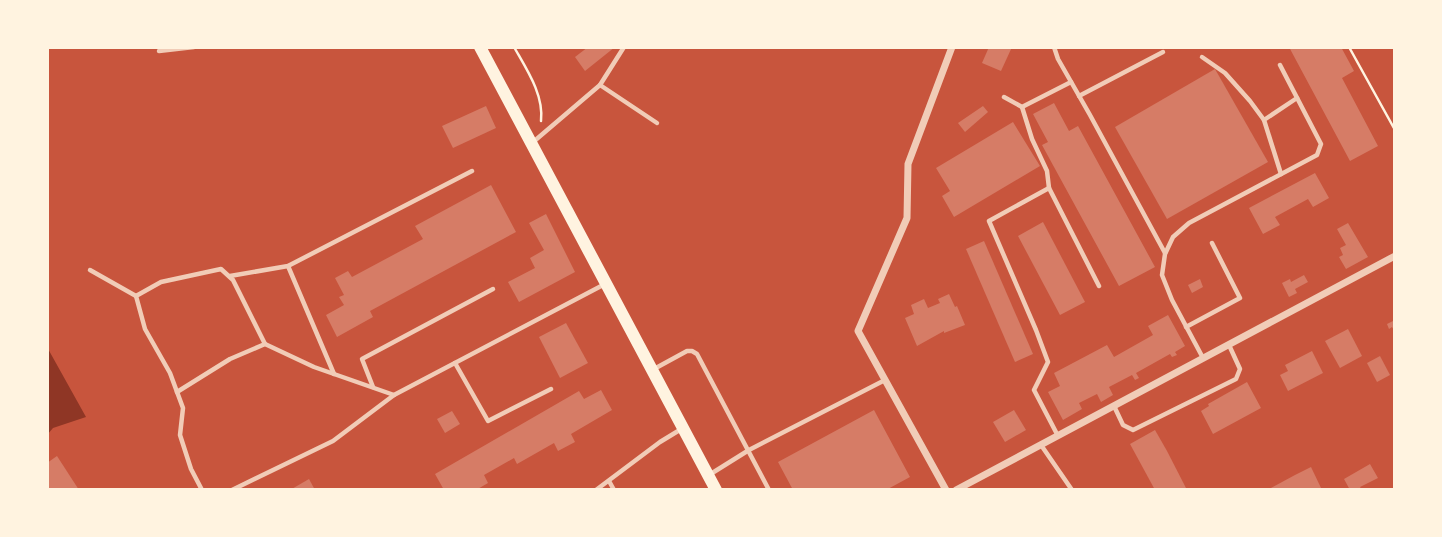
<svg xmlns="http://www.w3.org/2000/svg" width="1442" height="537" font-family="Bitter,serif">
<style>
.water{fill:#8f3625}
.building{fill:#d67c66}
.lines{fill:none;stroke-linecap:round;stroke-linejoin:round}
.path{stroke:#fff3e0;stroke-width:2.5}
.service{stroke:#f1ccb7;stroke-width:4.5}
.minor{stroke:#f1ccb7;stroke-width:7}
.secondary{stroke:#fff3e0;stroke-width:12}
</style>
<rect width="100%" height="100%" fill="#c8553d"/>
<path class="water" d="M47,347L86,417L53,428L47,435Z"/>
<g class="building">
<path d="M588,47H615L585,71L575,57Z"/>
<path d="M989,47H1012L1001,71L982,63Z"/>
<path d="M1289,47H1341L1354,71L1342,78L1378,146L1350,161Z"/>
<path d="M1215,69L1268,162L1167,219L1115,127Z"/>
<path d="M1054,103L1069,131L1078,126L1155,267L1119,286L1042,145L1048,142L1033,114Z"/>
<path d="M486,106L496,128L453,148L442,126Z"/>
<path d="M983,106L988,112L965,132L958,123Z"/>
<path d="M1013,122L1040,166L954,217L942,196L950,191L936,168Z"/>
<path d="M1315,173L1329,198L1313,207L1308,199L1275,217L1280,225L1263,234L1249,208Z"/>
<path d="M491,185L516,232L370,311L373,317L337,337L326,315L344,305L339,297L344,295L335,278L348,271L352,277L423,239L415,226Z"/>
<path d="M546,214L575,272L519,302L508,282L535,268L530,258L544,250L529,223Z"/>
<path d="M1043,222L1085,302L1060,315L1018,236Z"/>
<path d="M1348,223L1368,257L1346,269L1339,257L1343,255L1340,248L1346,245L1337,229Z"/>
<path d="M984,241L1033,354L1015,362L966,249Z"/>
<path d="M1304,275L1308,282L1295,289L1297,293L1289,297L1282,283L1290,279L1291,282Z"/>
<path d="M1200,279L1203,287L1192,293L1188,285Z"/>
<path d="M949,294L955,307L957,306L965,325L944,333V331L917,346L905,318L914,314L911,305L924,299L928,308L940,303L938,299Z"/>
<path d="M1168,315L1185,346L1175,352L1177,355L1172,357L1170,354L1136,373L1139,378L1135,380L1132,375L1109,387L1113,395L1101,402L1097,394L1079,403L1082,409L1063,420L1048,392L1060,386L1054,373L1107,345L1114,357L1153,335L1148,326Z"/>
<path d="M1395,320V332L1392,327L1389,329L1387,324Z"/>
<path d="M566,323L588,363L560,378L539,337Z"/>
<path d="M1348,329L1362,356L1340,368L1325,341Z"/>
<path d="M1312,351L1323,373L1288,391L1280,375L1288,371L1285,365Z"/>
<path d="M1380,356L1390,375L1377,382L1367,363Z"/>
<path d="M1247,382L1261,408L1213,434L1201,411L1209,406L1208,404Z"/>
<path d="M601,390L612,410L571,434L575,442L558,451L554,443L517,464L514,458L484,475L488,483L476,490H444L435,474L579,391L584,399Z"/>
<path d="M874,410L910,477L886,490H863L862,488L859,490H793L778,462Z"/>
<path d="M1014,410L1026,430L1005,442L993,422Z"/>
<path d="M452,411L460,424L445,433L437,419Z"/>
<path d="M1155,430L1167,451L1187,490H1155L1130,444Z"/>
<path d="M57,456L79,490H50L47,486V463Z"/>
<path d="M1370,464L1378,478L1360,487L1362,490H1350L1344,479Z"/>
<path d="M1311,467L1322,490H1267L1295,475Z"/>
<path d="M309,479L315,490H290Z"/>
</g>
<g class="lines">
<g class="path">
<path d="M514,47C527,70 544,95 541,121"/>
<path d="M1349,47L1395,130"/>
</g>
<g class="service">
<path d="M1054,47L1058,59L1090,115L1165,253"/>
<path d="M159,51L194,47"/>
<path d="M1202,57L1225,73L1250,101L1264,120"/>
<path d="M600,85L657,123"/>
<path d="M1079,96L1163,52"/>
<path d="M1004,97L1022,107L1071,82"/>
<path d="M1022,107L1032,139L1047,171L1049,188"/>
<path d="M532,143L600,85L624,47"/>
<path d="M1281,174L1264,120L1297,98"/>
<path d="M288,266L334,374"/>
<path d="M90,270L136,296"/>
<path d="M230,276L288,266L472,171"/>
<path d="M1186,327L1240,298L1212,243"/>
<path d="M1203,358L1172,300L1162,275L1165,254L1173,237L1189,223L1317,155L1321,144L1280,65"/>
<path d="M455,363L488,421L551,389"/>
<path d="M654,369L687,351H692L697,354L769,490"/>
<path d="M373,387L362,359L493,289"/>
<path d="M177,392L230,359L265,344"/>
<path d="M1114,406L1123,425L1133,430L1236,379L1240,369L1229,345"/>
<path d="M1058,436L1034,390L1048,362L1036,330L989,221L1049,188L1099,286"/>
<path d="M1041,445L1072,490"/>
<path d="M709,475L749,450L885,380"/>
<path d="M609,481L614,490"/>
<path d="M202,490L191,469L180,435L183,408L170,373L145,329L136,296L161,282L221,269L233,280L265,344L314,367L394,395"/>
<path d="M232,490L333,441L394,395L605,284"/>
<path d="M596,490L660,442L683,428"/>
</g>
<g class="minor">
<path d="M946,490L858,331L907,218L908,164L952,47"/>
<path d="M956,490L1395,256"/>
</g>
<path class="secondary" d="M480,47L716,490"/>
</g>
<rect width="1442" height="537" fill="none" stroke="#fff3e0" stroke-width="98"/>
</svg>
